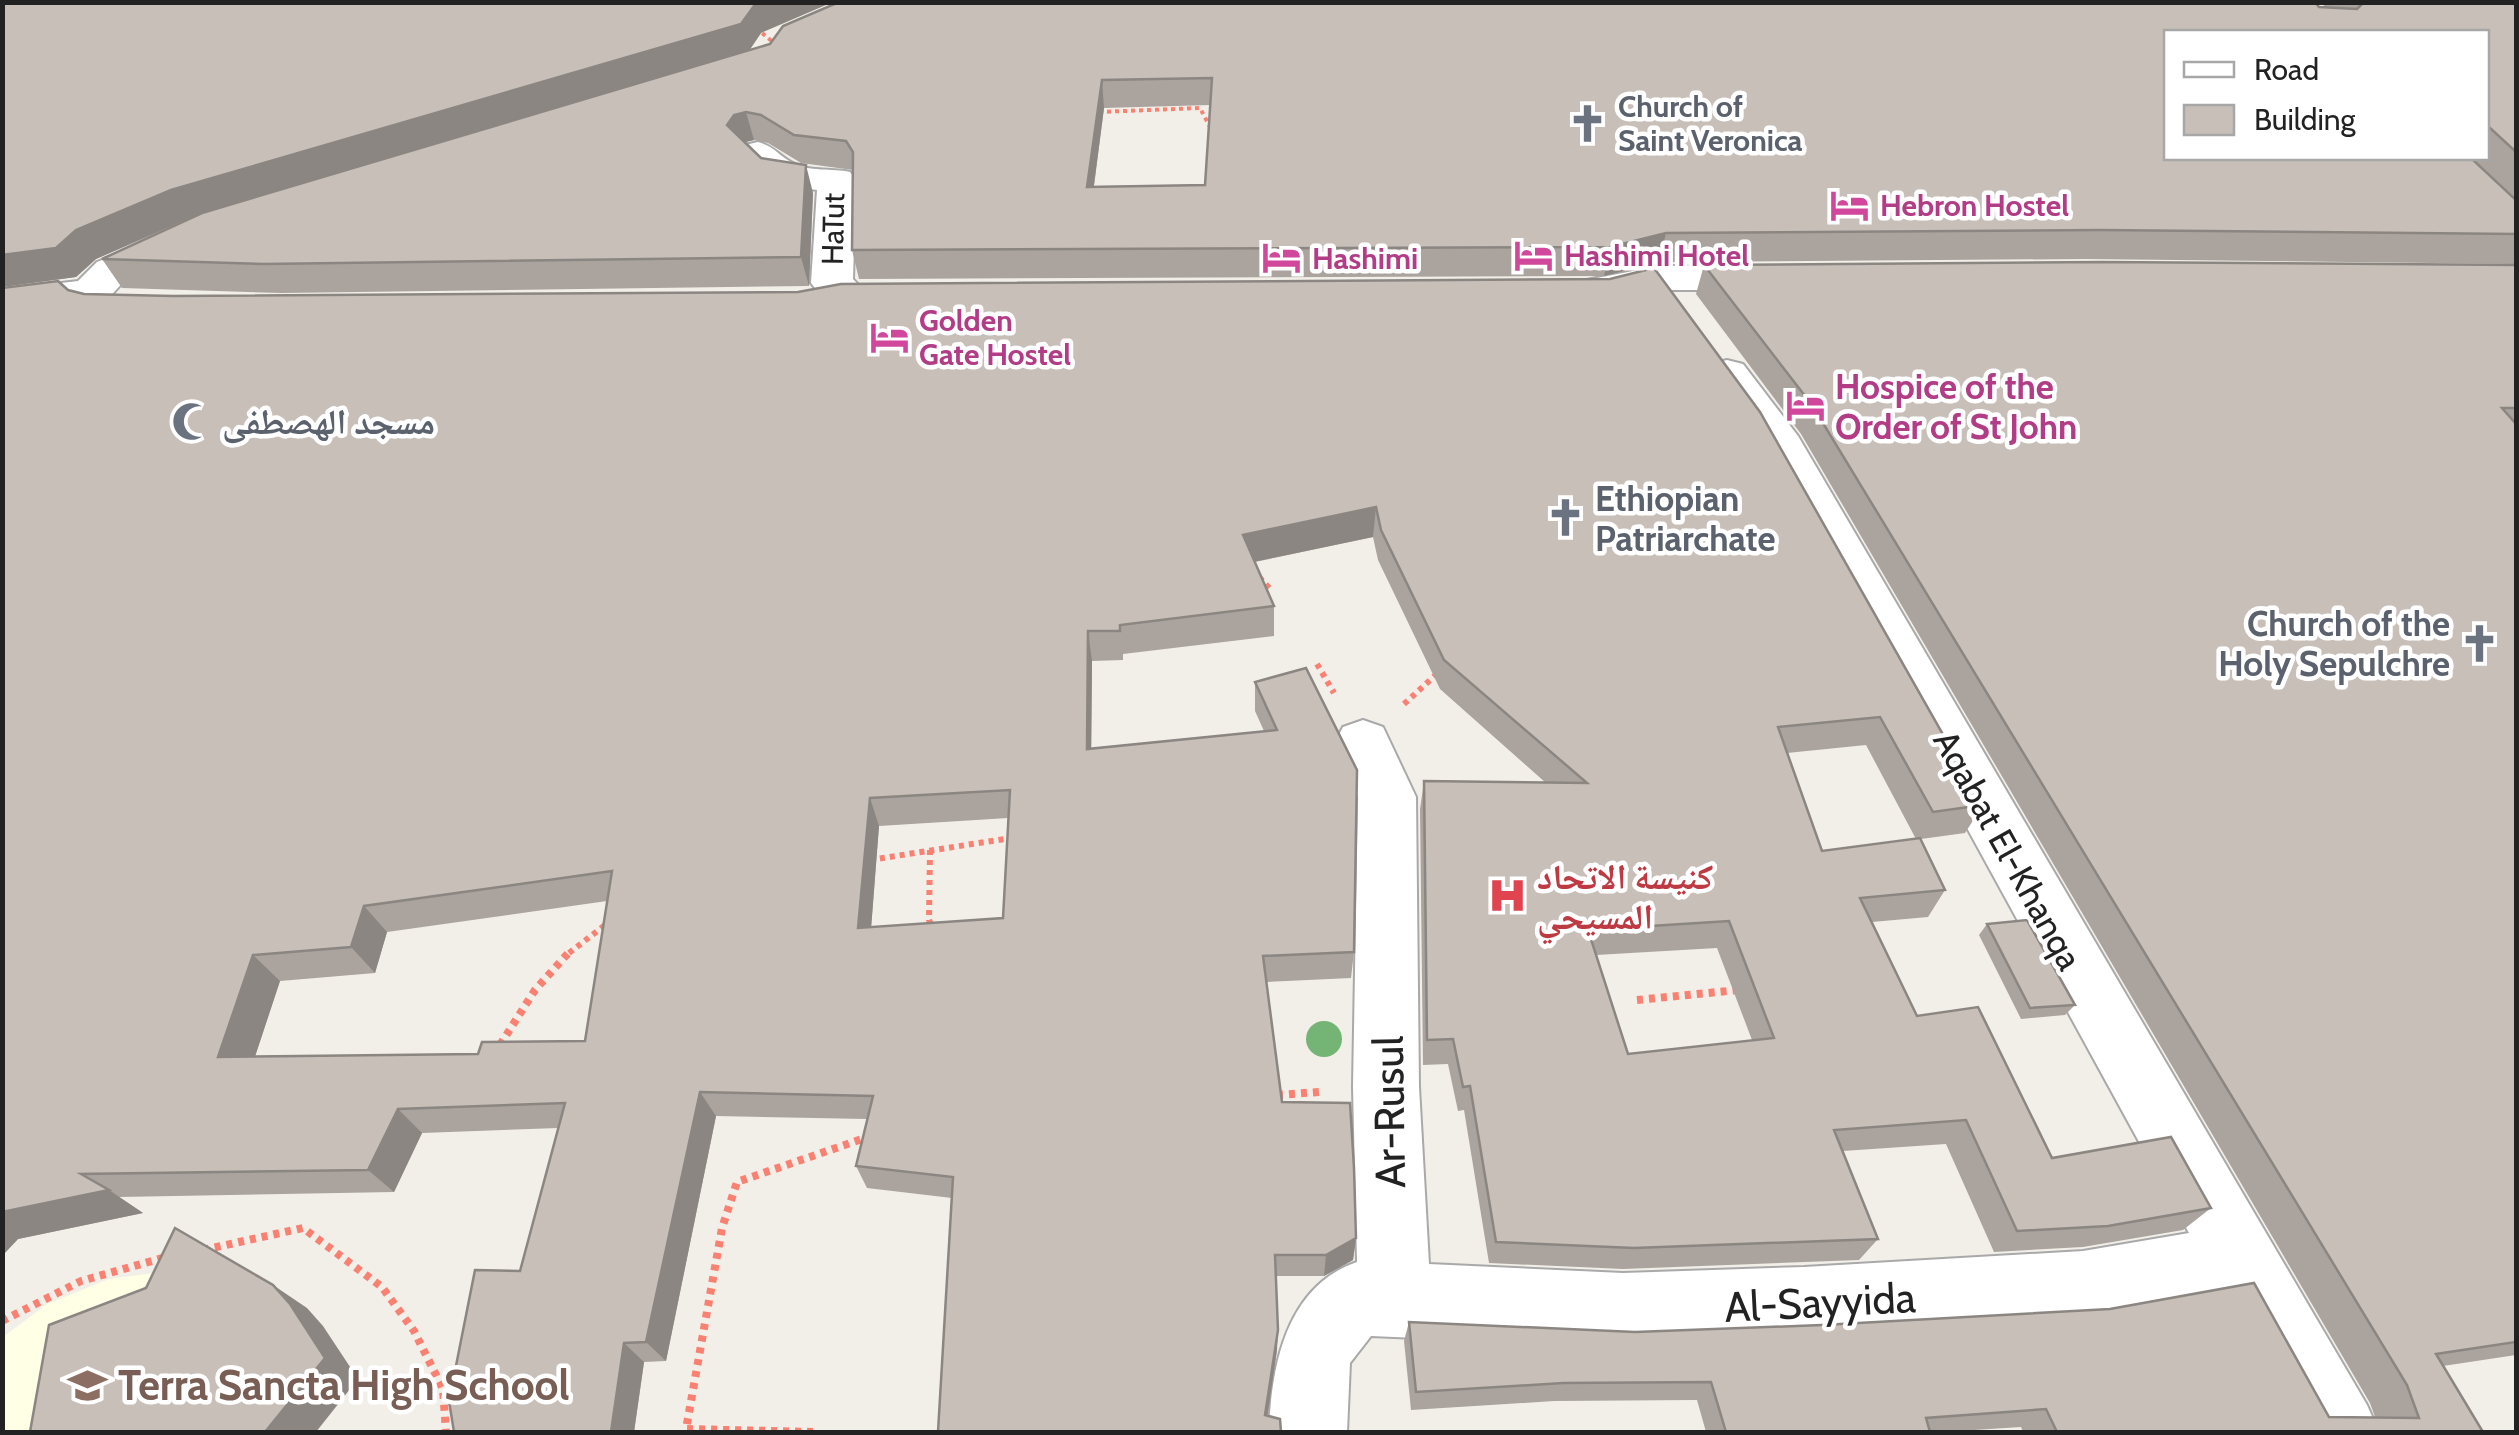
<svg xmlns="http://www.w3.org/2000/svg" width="2519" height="1435" font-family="Cabin,'Noto Naskh Arabic',sans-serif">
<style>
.education{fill:#ffffe5}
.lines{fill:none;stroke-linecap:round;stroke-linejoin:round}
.minor-casing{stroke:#a9a9a9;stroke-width:4}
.path-far2{stroke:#fa8072;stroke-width:4;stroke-dasharray:4 4;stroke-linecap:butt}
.path-far1{stroke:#fa8072;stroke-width:6;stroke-dasharray:5 5;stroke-linecap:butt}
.path{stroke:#fa8072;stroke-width:8;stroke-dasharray:6 6;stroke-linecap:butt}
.minor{fill:#fff;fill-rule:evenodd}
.tree{fill:#74b475}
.wall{fill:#aba49e;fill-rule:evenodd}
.shaded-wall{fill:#8b8681}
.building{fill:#c7bfb8;stroke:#8b8681;stroke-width:2.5;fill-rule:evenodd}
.labels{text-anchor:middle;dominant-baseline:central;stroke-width:9;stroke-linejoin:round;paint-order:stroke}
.far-worship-label{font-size:30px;font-weight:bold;fill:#5b616d;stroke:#fff;text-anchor:start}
.far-hotel-label{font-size:30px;font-weight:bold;fill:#b23c85;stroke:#fff;text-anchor:start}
.far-street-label{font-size:30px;fill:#222;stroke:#fff}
.hotel-label{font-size:35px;font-weight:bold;fill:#b23c85;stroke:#fff;text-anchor:start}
.worship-label{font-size:35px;font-weight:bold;fill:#5b616d;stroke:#fff;text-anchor:start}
.street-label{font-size:35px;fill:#222;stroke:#fff}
.health-label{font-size:35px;font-weight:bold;fill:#be3a42;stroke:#fff;text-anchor:start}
.near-street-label{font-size:42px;fill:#222;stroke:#fff}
.near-education-label{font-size:42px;font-weight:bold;fill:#785e54;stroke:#fff;text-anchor:start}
</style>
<rect width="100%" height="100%" fill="#f2efe9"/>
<path class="education" d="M229,1263L151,1432H3V1337L47,1304L109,1279Z"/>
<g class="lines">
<defs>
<g id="minor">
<path d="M758,142C774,146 779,156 793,163C808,172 833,168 850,172L856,180L853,279L869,296L863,305C840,311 825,302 811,283L817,190L772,184L739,153L745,145Z"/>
<path d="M180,229L194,233L200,241L194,249L125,280L106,301L2,316V290L78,281L97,262Z"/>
<path d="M1659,266H1774L1789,269L1795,278L1789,287L1774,290H1659L1604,304L1571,301L1565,292L1571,283Z"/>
<path d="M1727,360L1743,364L1798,436L2367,1405L2379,1432H2298L2225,1299L2083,1325L1804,1341L1623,1347L1371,1336L1350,1363L1347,1432H1269C1271,1367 1286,1286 1357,1262L1353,1087L1358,797L1335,742L1343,727L1363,720L1383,727L1416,797L1419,1087L1429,1264L1623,1273L1804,1267L2083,1251L2189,1233L1755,441L1705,374L1711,364Z"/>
</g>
</defs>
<use href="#minor" class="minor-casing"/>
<g class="path-far2">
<path d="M756,28L774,43"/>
<path d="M1099,112L1200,108L1212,131"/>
</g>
<g class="path-far1">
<path d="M1259,577L1270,589"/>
<path d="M1317,664L1334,693"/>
<path d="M1404,704L1439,672"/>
<path d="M930,850L929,920L933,928"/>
<path d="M870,860L1011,838"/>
<path d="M569,953L609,922"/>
</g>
<g class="path">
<path d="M1637,1000L1738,990"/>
<path d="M500,1045L535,990L571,950"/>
<path d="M1277,1095L1319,1092"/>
<path d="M203,1250L303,1228L382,1287L414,1331L443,1389L446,1432"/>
<path d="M2,1321L81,1281L166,1257"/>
<path d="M813,1432L686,1429L722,1228L737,1182L868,1137"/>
</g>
<use href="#minor" class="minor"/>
</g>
<circle class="tree" cx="1324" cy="1039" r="18"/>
<g class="wall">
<path d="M2,2L761,33L749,50L2326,8L2321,2H2516V199L2472,158H2486V32H2166L2516,200V264L2086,259L1659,262L1604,276L859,279L852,250L853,170L801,163L768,143L754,140L745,142L761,158L813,193L809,286L281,293L122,288L102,259L191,218L96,259L76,277L2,287ZM1210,105L1205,185L1094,186L1104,108Z"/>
<path d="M1704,265H2516V1355L2443,1366L2483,1432H2023L2021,1427L1943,1432H1706L1697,1400L1554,1401L1411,1410L1404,1341L1409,1322L2329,1417H2375L2370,1403L1801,434L1696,294Z"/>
<path d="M1610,279L1983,805L1965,833L1921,839L1945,890L1928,917L1872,922L1917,1016L2052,1158L2211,1208L2183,1230L2083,1247L1994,1252L1946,1144L1843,1151L1878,1239L1859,1260L1623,1269L1489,1263L1464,1110L1458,1111L1448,1064L1423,1065L1420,809L1424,781L1546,783L1440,689L1378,560L1373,537L1255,562L1274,606V636L1123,654V660L1092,661L1091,749L1264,731L1255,711V682L1306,668L1354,952L1351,978L1266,982L1282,1102L1356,1238L1353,1260L1324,1276H1276L1277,1350L1268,1415L1281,1432L952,1198L867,1188L856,1166L867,1119L716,1116L666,1361L644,1362L634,1432H454L520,1271L558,1128L422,1133L394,1192L119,1197L143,1213L18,1239L2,1256V288L68,290L84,294L173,296L798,292ZM1866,745L1916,839L1822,851L1787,753ZM1008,818L1003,918L871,928L879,826ZM607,901L585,1041L478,1054L255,1056L280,981L375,973L387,932ZM1717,948L1752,1040L1628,1054L1596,955Z"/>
<path d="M1987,924L2075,1005L2065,1015L2021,1019L1979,935Z"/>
</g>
<g class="shaded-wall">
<path d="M761,2H833L761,33L749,51L189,218L96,259L76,277L2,287V255L76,230L171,190Z"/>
<path d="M1102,80L1104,108L1090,215L1087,187Z"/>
<path d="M746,112L754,140L742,143L727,125L734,115Z"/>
<path d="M806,165L813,193L809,286L801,257Z"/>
<path d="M1666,233L1659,262L1604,276L1610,247Z"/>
<path d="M1376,507L1373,537L1243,564V535Z"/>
<path d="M1088,631L1092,661L1091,778L1087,749Z"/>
<path d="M870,798L879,826L869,955L858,928Z"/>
<path d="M364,906L387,932L375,973L351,947Z"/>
<path d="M253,955L280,981L247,1081L218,1057Z"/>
<path d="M700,1092L716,1116L666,1361L646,1342Z"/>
<path d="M398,1109L422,1133L394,1192L368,1170Z"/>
<path d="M109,1190L143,1213L18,1239L2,1256V1212Z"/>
<path d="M1356,1238L1353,1260L1324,1276L1326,1255Z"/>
<path d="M273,1285L307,1308L323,1326L358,1379L316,1432H265Z"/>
<path d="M1278,1330L1277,1350L1265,1432V1415Z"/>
<path d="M624,1343L644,1362L634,1432H611Z"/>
</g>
<g class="building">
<path d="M2,2H761L754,6L741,24L171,190L76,230L56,248L2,255Z"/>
<path d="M839,2H2315L2319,7L2357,9L2361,5L2359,2H2516V152L2489,127H2486V32H2166V158H2471L2516,200V234L2100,230L1666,233L1610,247L852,250L853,152L846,141L794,135L761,115L746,112L734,115L727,125L761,158L806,165L801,257L264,264L102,259L202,213L770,44L783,26ZM1212,78L1205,185L1087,187L1102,80Z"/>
<path d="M2101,262L2516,265V408H2502L2516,424V1342L2436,1354L2483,1432H2057L2046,1409L1926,1418L1930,1432H1726L1711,1382L1563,1383L1416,1392L1409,1322L1635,1332L1822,1325L2110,1309L2254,1283L2329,1417L2419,1418L2407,1385L1812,405L1704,265Z"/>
<path d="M1654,268L1760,412L1983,805L1933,812L1880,717L1778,727L1822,851L1920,838L1945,890L1860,898L1917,1016L1978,1007L2052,1158L2171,1137L2211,1208L2108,1226L2017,1231L1966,1120L1834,1130L1878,1239L1634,1248L1496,1242L1470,1086L1463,1087L1453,1039L1427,1040L1424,781L1587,783L1444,660L1381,530L1376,507L1243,535L1274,606L1120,625V631H1088L1087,749L1277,730L1255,682L1306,668L1357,770L1354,952L1263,956L1282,1102L1350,1103L1354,1168L1356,1238L1326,1255H1275L1278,1330L1265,1415L1280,1419L1281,1432H938L953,1177L856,1166L873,1096L700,1092L646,1342L624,1343L611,1432H454L449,1401L475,1270L520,1271L565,1103L398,1109L368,1170L81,1174L109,1190L2,1212V288L58,281L68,290L84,294L173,296L798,292L841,284L1610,279ZM1010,790L1003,918L858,928L870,798ZM612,871L585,1041L482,1042L478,1054L218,1057L253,955L351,947L364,906ZM1729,921L1774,1038L1628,1054L1588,930Z"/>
<path d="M2027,920L2075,1005L2030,1008L1987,924Z"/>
<path d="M175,1228L273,1285L290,1304L325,1358L265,1432H30L49,1325L146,1288Z"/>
</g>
<defs>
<symbol id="church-bare" viewBox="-9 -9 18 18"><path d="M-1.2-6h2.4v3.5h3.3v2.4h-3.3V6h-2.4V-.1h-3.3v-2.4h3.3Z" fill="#6b7280" stroke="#fff" stroke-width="2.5" paint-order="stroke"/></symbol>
<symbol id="hotel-bare" viewBox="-9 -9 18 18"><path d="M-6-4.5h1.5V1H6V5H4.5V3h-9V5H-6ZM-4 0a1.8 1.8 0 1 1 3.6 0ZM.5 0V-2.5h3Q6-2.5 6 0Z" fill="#d1479c" stroke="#fff" stroke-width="2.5" paint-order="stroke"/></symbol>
<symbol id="mosque-bare" viewBox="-9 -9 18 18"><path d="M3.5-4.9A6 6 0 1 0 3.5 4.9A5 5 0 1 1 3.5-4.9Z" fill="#6b7280" stroke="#fff" stroke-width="2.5" paint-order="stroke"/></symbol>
<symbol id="hospital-bare" viewBox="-9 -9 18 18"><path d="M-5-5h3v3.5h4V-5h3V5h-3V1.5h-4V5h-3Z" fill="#e0444e" stroke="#fff" stroke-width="2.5" paint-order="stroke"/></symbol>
<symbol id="school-bare" viewBox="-9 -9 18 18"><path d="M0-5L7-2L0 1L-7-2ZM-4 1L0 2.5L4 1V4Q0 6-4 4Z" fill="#8d6e63" stroke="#fff" stroke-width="2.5" paint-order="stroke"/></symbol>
</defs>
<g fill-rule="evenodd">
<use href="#church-bare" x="1560" y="96" width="55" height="55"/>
<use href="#hotel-bare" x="1822" y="178" width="55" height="55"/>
<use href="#hotel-bare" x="1506" y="228" width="55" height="55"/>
<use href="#hotel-bare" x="1254" y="230" width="55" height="55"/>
<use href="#hotel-bare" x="862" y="310" width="55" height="55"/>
<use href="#hotel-bare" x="1778" y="378" width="55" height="55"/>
<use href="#mosque-bare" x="164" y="394" width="55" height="55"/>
<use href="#church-bare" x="1538" y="490" width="55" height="55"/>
<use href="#church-bare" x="2452" y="616" width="55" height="55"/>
<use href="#hospital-bare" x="1480" y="868" width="55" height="55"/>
<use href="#school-bare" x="60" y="1358" width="55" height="55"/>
</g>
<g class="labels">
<g class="far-worship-label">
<text x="1618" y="106">Church of<tspan x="1618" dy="34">Saint Veronica</tspan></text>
</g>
<g class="far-hotel-label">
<text x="1880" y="205">Hebron Hostel</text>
<text x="1564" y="255">Hashimi Hotel</text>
<text x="1312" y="258">Hashimi</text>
<text x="919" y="320">Golden<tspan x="919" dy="34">Gate Hostel</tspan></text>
</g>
<g class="far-street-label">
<text transform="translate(833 229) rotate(-89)">HaTut</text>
</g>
<g class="hotel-label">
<text x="1835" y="386">Hospice of the<tspan x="1835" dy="40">Order of St John</tspan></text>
</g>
<g class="worship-label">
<text x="222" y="421">مسجد الهصطفى</text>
<text x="1595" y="498">Ethiopian<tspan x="1595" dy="40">Patriarchate</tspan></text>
<text x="2450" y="623" text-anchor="end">Church of the<tspan x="2450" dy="40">Holy Sepulchre</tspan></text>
</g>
<g class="street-label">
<text transform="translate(2008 850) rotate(61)">Aqabat El-Khanqa</text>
</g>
<g class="health-label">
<text x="1537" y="876">كنيسة الاتحاد<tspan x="1537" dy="40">المسيحي</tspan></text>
</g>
<g class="near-street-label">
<text transform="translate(1389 1112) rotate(-91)">Ar-Rusul</text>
<text transform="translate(1820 1302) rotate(-3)">Al-Sayyida</text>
</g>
<g class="near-education-label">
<text x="118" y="1385">Terra Sancta High School</text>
</g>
</g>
<rect width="2519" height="1435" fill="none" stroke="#222222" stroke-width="10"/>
<rect x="2164" y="30" width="325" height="130" fill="#ffffff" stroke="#a7a7a7" stroke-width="2.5"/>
<rect x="2184" y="62" width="50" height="15" fill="#ffffff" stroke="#a7a7a7" stroke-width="2.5"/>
<text x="2254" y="80" font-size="30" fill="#222222">Road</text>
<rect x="2184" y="105" width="50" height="30" fill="#c7bfb8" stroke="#a7a7a7" stroke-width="2.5"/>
<text x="2254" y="130" font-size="30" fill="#222222">Building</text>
</svg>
